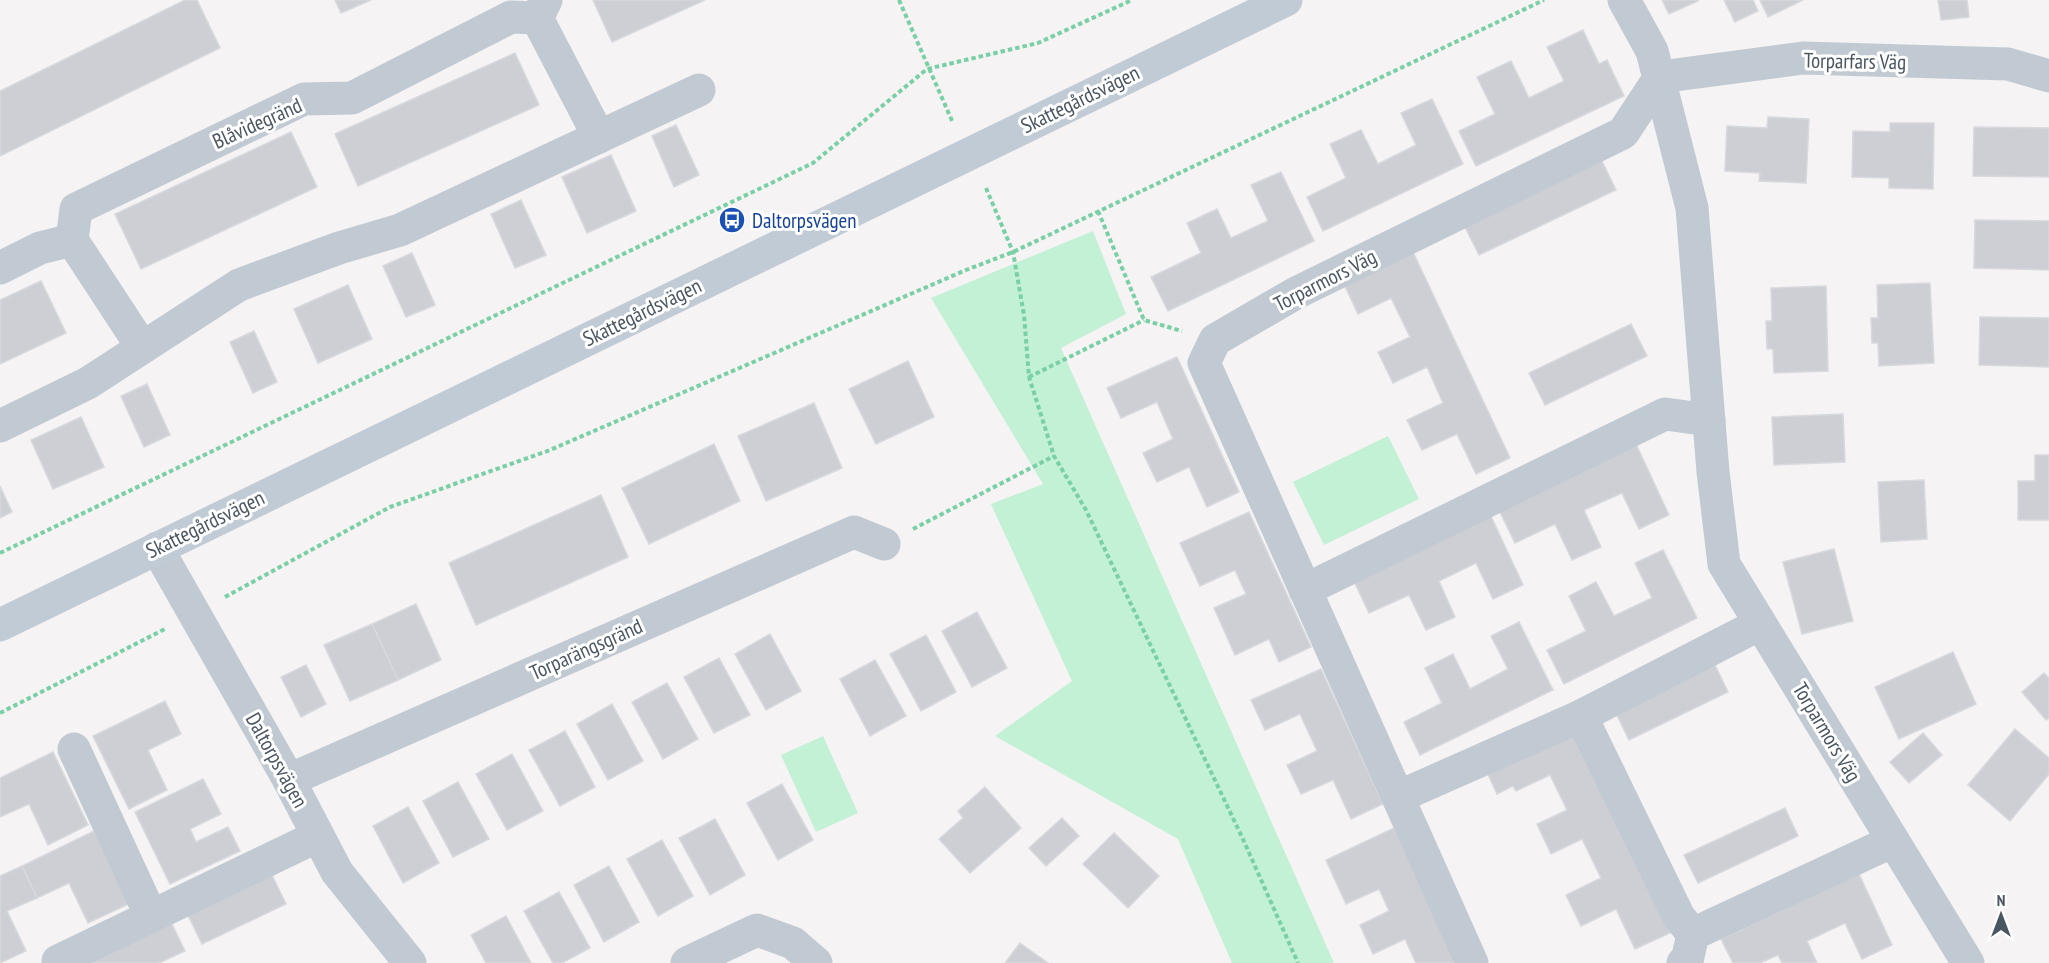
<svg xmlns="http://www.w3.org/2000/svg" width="2049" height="963" font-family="'PT Sans Narrow',sans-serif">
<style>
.green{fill:#c3f1d5}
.building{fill:#cdcfd5;stroke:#d7d9de;stroke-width:1.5}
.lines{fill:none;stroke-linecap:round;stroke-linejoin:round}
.path{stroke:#7ad0a6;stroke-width:4;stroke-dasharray:4.5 3;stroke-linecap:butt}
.street{stroke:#c1cad2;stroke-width:33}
.secondary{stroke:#c1cbd6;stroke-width:33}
.labels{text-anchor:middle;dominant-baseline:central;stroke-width:6;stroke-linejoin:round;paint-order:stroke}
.street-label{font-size:21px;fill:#4a5661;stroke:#fff}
.transit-label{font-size:21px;fill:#164399;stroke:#fff;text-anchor:start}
</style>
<rect width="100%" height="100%" fill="#f5f3f3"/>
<g class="green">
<path d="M1093,231L1126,314L1061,348L1334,963H1232L1178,839L995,736L1072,681L991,504L1043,484L931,298Z"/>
<path d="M1388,436L1419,499L1324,545L1293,482Z"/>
<path d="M823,736L858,813L816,832L781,755Z"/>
</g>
<g class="building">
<path d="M185,0H197L220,48L0,156V91Z"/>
<path d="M335,0H371L341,13Z"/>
<path d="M593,0H705L612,42Z"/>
<path d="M1662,0H1697L1698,1L1669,14Z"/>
<path d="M1724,0H1753L1758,11L1735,22Z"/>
<path d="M1760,0H1803L1768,17Z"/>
<path d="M1938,0H1967L1969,17L1941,20Z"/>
<path d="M1583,30L1599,64L1607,60L1624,96L1476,166L1459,131L1495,114L1477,77L1511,61L1529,98L1564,81L1547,47Z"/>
<path d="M515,53L539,105L358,186L335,134Z"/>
<path d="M1432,99L1463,164L1323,231L1307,197L1346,178L1330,144L1361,130L1378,164L1416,145L1401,113Z"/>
<path d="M1768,117L1809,119L1806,183L1759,181L1760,173L1725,171L1727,126L1767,128Z"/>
<path d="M1890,123H1934L1933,189L1889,188V178L1852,177L1853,131L1890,132Z"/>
<path d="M676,125L699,175L674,187L652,136Z"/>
<path d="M1974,127L2049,128V177L1973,176Z"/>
<path d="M291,132L317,187L141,269L115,214Z"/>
<path d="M611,155L636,211L587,233L562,177Z"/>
<path d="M1601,159L1616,190L1479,255L1464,225Z"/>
<path d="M1281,172L1314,241L1168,311L1151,277L1201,253L1187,223L1217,209L1231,238L1268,221L1251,185Z"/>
<path d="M521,200L546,255L515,268L491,214Z"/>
<path d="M1975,220L2049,221V270L1974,268Z"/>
<path d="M1413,252L1510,458L1476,474L1457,434L1422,450L1407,420L1443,403L1427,367L1393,383L1378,352L1410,337L1391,298L1358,314L1344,284Z"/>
<path d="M412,253L435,305L406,317L383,266Z"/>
<path d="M41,281L66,333L0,364V300Z"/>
<path d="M1930,283L1934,363L1879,366L1878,343H1872L1871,318H1878L1877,285Z"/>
<path d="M348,285L372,339L318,363L294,309Z"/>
<path d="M1826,286L1828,371L1774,373L1773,349H1767L1766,321H1772L1771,288Z"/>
<path d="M1980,317L2049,318V367L1979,365Z"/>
<path d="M1631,324L1647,356L1545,405L1529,373Z"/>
<path d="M254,331L277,382L253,393L230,342Z"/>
<path d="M1177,357L1239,492L1207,507L1189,467L1157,482L1143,453L1173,439L1157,402L1121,418L1107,388Z"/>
<path d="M908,361L934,417L876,444L849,389Z"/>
<path d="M147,384L170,435L144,447L121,396Z"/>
<path d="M814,403L842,468L766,501L738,436Z"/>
<path d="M1843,414L1845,462L1774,465L1772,417Z"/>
<path d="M81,417L104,467L53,489L31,440Z"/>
<path d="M714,444L740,501L649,544L622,488Z"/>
<path d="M1636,444L1669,515L1639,529L1622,493L1584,510L1601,547L1572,560L1555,524L1515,543L1498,508Z"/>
<path d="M2035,455H2049V520H2018V481H2035Z"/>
<path d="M1924,480L1927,539L1881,542L1878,482Z"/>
<path d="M0,486L12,512L0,518Z"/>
<path d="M601,495L628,557L476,625L449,563Z"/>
<path d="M1249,512L1311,647L1279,662L1269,639L1235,655L1214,608L1246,594L1235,570L1200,586L1180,543Z"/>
<path d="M1490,514L1523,585L1493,599L1476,563L1439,581L1455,617L1426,630L1409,595L1369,613L1353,579Z"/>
<path d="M1834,549L1853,621L1802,634L1783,562Z"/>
<path d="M1663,550L1697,618L1564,684L1547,650L1586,631L1569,596L1596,582L1614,616L1652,598L1635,563Z"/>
<path d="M416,604L441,660L398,680L372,624Z"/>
<path d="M977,612L1007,668L972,687L942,631Z"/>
<path d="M1519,622L1553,690L1420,755L1404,722L1442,703L1425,668L1453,654L1470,689L1508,669L1491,636Z"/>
<path d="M372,624L398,680L350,701L324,645Z"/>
<path d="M770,634L801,691L766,710L735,654Z"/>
<path d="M926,635L956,692L921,711L890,654Z"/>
<path d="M1953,652L1976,704L1899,739L1875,687Z"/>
<path d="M719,658L750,715L714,733L684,677Z"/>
<path d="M875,660L906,716L870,736L840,679Z"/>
<path d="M306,665L326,704L301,717L281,677Z"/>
<path d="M1715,665L1728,692L1629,740L1616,713Z"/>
<path d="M1321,669L1383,804L1351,819L1333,780L1301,794L1287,765L1317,751L1300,714L1265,730L1251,700Z"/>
<path d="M2044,673L2049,678V718L2046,720L2022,692Z"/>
<path d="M667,683L698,739L663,759L632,702Z"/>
<path d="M165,701L181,734L148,750L167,790L129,809L93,736Z"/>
<path d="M612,704L643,761L608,780L577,724Z"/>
<path d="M1572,728L1670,933L1635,949L1616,909L1581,926L1566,895L1601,878L1582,839L1551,854L1537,824L1567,810L1550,775L1516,791L1513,786L1497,794L1486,770Z"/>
<path d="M2015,729L2049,758V774L2010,821L1968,785Z"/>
<path d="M565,731L595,787L560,806L529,750Z"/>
<path d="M1923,733L1942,755L1909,783L1890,762Z"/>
<path d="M53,752L88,825L48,845L29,804L0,817V778Z"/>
<path d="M512,754L543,811L507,830L476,774Z"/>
<path d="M203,779L221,814L190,829L196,842L228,827L240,851L170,884L135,812Z"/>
<path d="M458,782L489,839L453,857L423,801Z"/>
<path d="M782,784L813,840L778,860L747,803Z"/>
<path d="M985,787L1021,828L970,873L939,839L963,818L958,811Z"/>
<path d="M408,807L439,863L403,883L373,826Z"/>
<path d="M1785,808L1798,836L1698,883L1684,855Z"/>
<path d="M1062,818L1079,836L1046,866L1029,848Z"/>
<path d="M715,819L745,875L710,895L679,838Z"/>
<path d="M1394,828L1458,963H1416L1405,939L1373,954L1360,925L1389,911L1379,889L1346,904L1326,860Z"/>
<path d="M94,831L129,904L88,923L69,883L37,898L22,866Z"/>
<path d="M1114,833L1159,876L1128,908L1083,864Z"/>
<path d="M662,840L693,896L658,916L627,859Z"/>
<path d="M22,866L37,898L7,911L26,951L0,963V876Z"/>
<path d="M609,866L639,922L604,942L574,885Z"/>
<path d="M268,867L286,904L202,944L184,907Z"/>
<path d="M1859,874L1892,945L1862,959L1845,923L1807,941L1817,963H1782L1778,955L1760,963H1733L1721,939Z"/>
<path d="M559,892L590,948L562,963H553L524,911Z"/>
<path d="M167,914L185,951L159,963H87Z"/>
<path d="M506,916L531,963H486L471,935Z"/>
<path d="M1020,943L1048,963H1005Z"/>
</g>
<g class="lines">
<g class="path">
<path d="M899,0L953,123"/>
<path d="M986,188L1013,252L1024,315L1029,377L1054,456L1086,510L1242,837L1298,963"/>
<path d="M1098,211L1144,320L1182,331"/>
<path d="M1029,377L1144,320"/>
<path d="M913,529L1054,456"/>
<path d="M0,553L813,163L927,69L1038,43L1132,0"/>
<path d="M225,597L390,507L550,450L966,270L1013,252L1544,0"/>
<path d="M0,713L165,629"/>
</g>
<g class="street">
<path d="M546,0L537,18L599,137"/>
<path d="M1624,0L1652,51L1692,208L1713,472L1724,564L1968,963"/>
<path d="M0,268L40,248L72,240"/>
<path d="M142,347L72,240L76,209L304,99L352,98L511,17L537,18"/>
<path d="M0,426L88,383L239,285L339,248L400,230L699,90"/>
<path d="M157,548L289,780L337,872L410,963"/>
<path d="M1305,590L1665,414L1709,420"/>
<path d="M74,749L151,916"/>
<path d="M289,780L854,532L884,544"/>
<path d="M1398,797L1581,716"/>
<path d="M1693,934L1679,917L1581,716L1760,624"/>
<path d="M58,961L318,836"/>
<path d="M687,963L757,930L793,943L816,963"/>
<path d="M1472,963L1204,363L1215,340L1296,293L1623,133L1660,77L1803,58L2008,64L2049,76"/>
<path d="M1683,963L1687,961L1693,934L1893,841"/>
</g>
<path class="secondary" d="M0,625L1286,0"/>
</g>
<defs>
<symbol id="bus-disc" viewBox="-11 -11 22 22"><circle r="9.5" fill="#1a4fb4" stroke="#fff"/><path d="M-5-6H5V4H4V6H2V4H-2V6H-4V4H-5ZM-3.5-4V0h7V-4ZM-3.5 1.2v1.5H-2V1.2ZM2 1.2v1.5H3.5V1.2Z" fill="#fff"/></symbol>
</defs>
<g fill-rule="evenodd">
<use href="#bus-disc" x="717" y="205" width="30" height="30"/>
</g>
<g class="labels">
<g class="street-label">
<text transform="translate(1855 61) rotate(1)">Torparfars Väg</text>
<text transform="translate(1080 99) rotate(-26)">Skattegårdsvägen</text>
<text transform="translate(257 123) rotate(-24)">Blåvidegränd</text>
<text transform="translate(1325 280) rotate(-27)">Torparmors Väg</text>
<text transform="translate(642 312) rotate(-26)">Skattegårdsvägen</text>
<text transform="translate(205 524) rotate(-26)">Skattegårdsvägen</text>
<text transform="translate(586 649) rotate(-24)">Torparängsgränd</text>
<text transform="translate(1827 732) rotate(59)">Torparmors Väg</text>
<text transform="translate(277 760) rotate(61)">Daltorpsvägen</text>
</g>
<g class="transit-label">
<text x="752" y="220">Daltorpsvägen</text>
</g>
</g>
<g transform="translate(2001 915)" stroke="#ffffff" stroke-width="4.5" paint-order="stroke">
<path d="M0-4.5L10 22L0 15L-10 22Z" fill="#4a5661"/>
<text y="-9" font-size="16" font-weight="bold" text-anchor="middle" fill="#4a5661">N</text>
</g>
</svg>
